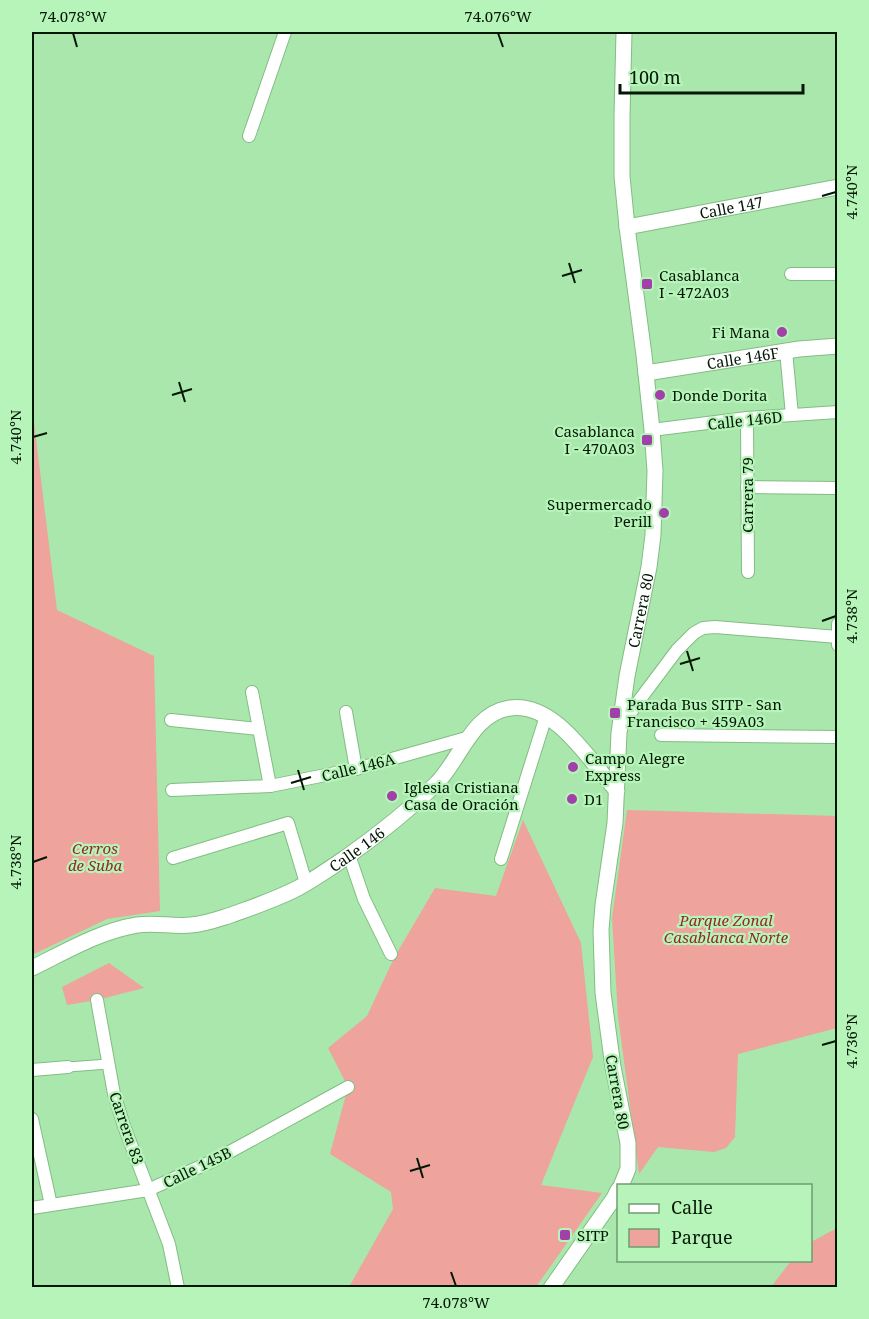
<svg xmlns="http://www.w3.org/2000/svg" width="869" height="1319" font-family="'Noto Serif',serif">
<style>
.green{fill:#eea39c}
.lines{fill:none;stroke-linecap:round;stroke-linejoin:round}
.pedestrian-casing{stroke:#82bd84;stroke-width:11}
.minor-casing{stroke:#82bd84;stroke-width:14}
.tertiary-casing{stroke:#82bd84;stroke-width:17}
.pedestrian{stroke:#fff;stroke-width:9}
.minor{stroke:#fff;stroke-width:12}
.tertiary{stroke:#fff;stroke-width:15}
.ticks{fill:none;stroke:#021804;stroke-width:2}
.poi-dot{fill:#a140a8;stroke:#b7f4b9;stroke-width:2}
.labels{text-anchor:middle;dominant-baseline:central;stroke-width:4.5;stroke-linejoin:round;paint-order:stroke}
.street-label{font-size:15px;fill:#021804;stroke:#b7f4b9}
.poi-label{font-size:15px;fill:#021804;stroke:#b7f4b9;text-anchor:start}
.park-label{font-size:15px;font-style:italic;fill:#952828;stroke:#b7f4b9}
.neatline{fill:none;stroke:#021804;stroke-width:2}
.ticks-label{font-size:15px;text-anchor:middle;fill:#021804}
</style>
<rect width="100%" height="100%" fill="#aae7ac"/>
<g class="green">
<path d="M32,406L57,610L154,656L160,911L107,919L32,955Z"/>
<path d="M627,810L838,816L837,1028L738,1054L735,1137L726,1148L714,1152L658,1147L639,1174L618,1016L612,918Z"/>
<path d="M523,820L581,943L593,1057L541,1185L602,1193L536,1287H349L393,1209L391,1192L330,1154L348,1087L328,1048L367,1016L394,958L435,888L496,896Z"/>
<path d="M109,963L144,988L97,1000L67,1005L62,987Z"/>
<path d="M837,1228V1287H771L791,1261L810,1260L811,1242Z"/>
</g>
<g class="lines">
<defs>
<path id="pedestrian" d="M68,1067L108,1064"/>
<g id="minor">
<path d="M249,136L285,32"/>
<path d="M791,274H838"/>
<path d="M786,351L792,415"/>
<path d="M747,418L748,572"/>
<path d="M652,430L747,418L838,412"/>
<path d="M747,487L838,488"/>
<path d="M838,624V645"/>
<path d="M252,692L270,786"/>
<path d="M346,712L356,769"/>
<path d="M171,720L259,729"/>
<path d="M621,728L635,706L677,650L694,633L703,628L715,627L838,637"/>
<path d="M661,735L838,737"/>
<path d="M172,790L270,786L356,769L470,737"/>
<path d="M349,855L364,899L391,954"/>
<path d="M173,858L288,823L306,883"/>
<path d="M501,859L546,716"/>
<path d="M97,1000L114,1094L124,1126L169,1244L178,1288"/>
<path d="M32,1070L68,1067"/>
<path d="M32,1119L51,1205"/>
<path d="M32,1208L148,1190L215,1160L348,1087"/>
</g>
<g id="tertiary">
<path id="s1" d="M627,227L838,187"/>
<path id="s2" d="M646,373L799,349L838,346"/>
<path id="s3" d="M32,968C65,952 100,931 137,925C155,922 173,927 191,925C205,924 218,919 231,915C253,907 277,899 298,888C315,879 332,867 348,856C379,834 409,810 436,784C461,759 471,714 510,708C556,702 590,762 617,791"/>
<path id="s4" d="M621,1186L628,1169V1143L613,1067L603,993L601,930L603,905L615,823L619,733L627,676L649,567L653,535L655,471L652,430L644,355L627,227L622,176V116L624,32"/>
<path d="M551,1288L614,1198L618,1190"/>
</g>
</defs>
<use href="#pedestrian" class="pedestrian-casing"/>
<use href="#minor" class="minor-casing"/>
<use href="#tertiary" class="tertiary-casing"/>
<use href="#pedestrian" class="pedestrian"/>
<use href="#minor" class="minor"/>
<use href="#tertiary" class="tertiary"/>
</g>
<path class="ticks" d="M73,33L77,47M498,33L503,47M822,196L836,192M569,263L575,283M562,276L582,270M179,382L185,402M172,395L192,389M33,437L47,433M822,621L836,616M687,651L693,671M680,664L700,658M298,770L304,790M291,783L311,777M33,862L47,857M822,1045L836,1041M417,1158L423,1178M410,1171L430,1165M451,1272L456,1286"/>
<g class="poi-dot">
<rect x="641" y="278" width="12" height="12" rx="3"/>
<circle cx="782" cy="332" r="6"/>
<circle cx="660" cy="395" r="6"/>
<rect x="641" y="434" width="12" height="12" rx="3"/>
<circle cx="664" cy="513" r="6"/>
<rect x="609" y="707" width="12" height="12" rx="3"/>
<circle cx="573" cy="767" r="6"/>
<circle cx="392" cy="796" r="6"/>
<circle cx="572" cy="799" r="6"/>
<rect x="559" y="1229" width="12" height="12" rx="3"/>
</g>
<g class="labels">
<g class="street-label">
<text stroke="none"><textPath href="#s1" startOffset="106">Calle 147</textPath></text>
<text stroke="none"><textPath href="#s2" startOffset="98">Calle 146F</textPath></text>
<text transform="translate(745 420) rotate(-6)">Calle 146D</text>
<text transform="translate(747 495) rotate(-90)">Carrera 79</text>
<text stroke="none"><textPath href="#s4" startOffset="582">Carrera 80</textPath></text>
<text transform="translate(358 767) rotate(-14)">Calle 146A</text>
<text stroke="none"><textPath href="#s3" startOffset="352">Calle 146</textPath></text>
<text transform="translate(618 1092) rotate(80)">Carrera 80</text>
<text transform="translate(127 1128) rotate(71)">Carrera 83</text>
<text transform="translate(197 1167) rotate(-26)">Calle 145B</text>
</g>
<g class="poi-label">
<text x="659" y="275">Casablanca<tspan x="659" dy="17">I - 472A03</tspan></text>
<text x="770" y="332" text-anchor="end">Fi Mana</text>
<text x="672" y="395">Donde Dorita</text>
<text x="635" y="431" text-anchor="end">Casablanca<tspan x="635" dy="17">I - 470A03</tspan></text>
<text x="652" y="504" text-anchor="end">Supermercado<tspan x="652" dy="17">Perill</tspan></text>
<text x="627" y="704">Parada Bus SITP - San<tspan x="627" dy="17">Francisco + 459A03</tspan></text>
<text x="585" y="758">Campo Alegre<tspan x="585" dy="17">Express</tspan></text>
<text x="404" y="787">Iglesia Cristiana<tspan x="404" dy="17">Casa de Oración</tspan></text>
<text x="584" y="799">D1</text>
<text x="577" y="1235">SITP</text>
</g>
<g class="park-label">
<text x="95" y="848">Cerros<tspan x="95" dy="17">de Suba</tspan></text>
<text x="726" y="920">Parque Zonal<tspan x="726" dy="17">Casablanca Norte</tspan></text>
</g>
</g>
<rect width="869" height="1319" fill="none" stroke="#b7f4b9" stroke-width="66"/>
<rect x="617" y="1184" width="195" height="78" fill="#b7f4b9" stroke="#6f9c71" stroke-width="1.5"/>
<rect x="629" y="1204" width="30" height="9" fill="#ffffff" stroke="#6f9c71" stroke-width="1.5"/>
<text x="671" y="1214" font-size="18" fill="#021804">Calle</text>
<rect x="629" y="1229" width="30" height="18" fill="#eea39c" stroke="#6f9c71" stroke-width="1.5"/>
<text x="671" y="1244" font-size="18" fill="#021804">Parque</text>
<path d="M620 84v9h183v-9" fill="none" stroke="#021804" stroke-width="3"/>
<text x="629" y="84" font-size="18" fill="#021804" stroke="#b7f4b9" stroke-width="4.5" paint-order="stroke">100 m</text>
<rect x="33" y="33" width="803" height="1253" class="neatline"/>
<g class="ticks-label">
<text x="73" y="22">74.078°W</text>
<text x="498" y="22">74.076°W</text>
<text transform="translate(852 192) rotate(-90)" y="5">4.740°N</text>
<text transform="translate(16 437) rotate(-90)" y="5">4.740°N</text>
<text transform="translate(852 616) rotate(-90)" y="5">4.738°N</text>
<text transform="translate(16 862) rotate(-90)" y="5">4.738°N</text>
<text transform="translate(852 1041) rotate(-90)" y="5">4.736°N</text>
<text x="456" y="1308">74.078°W</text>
</g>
</svg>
